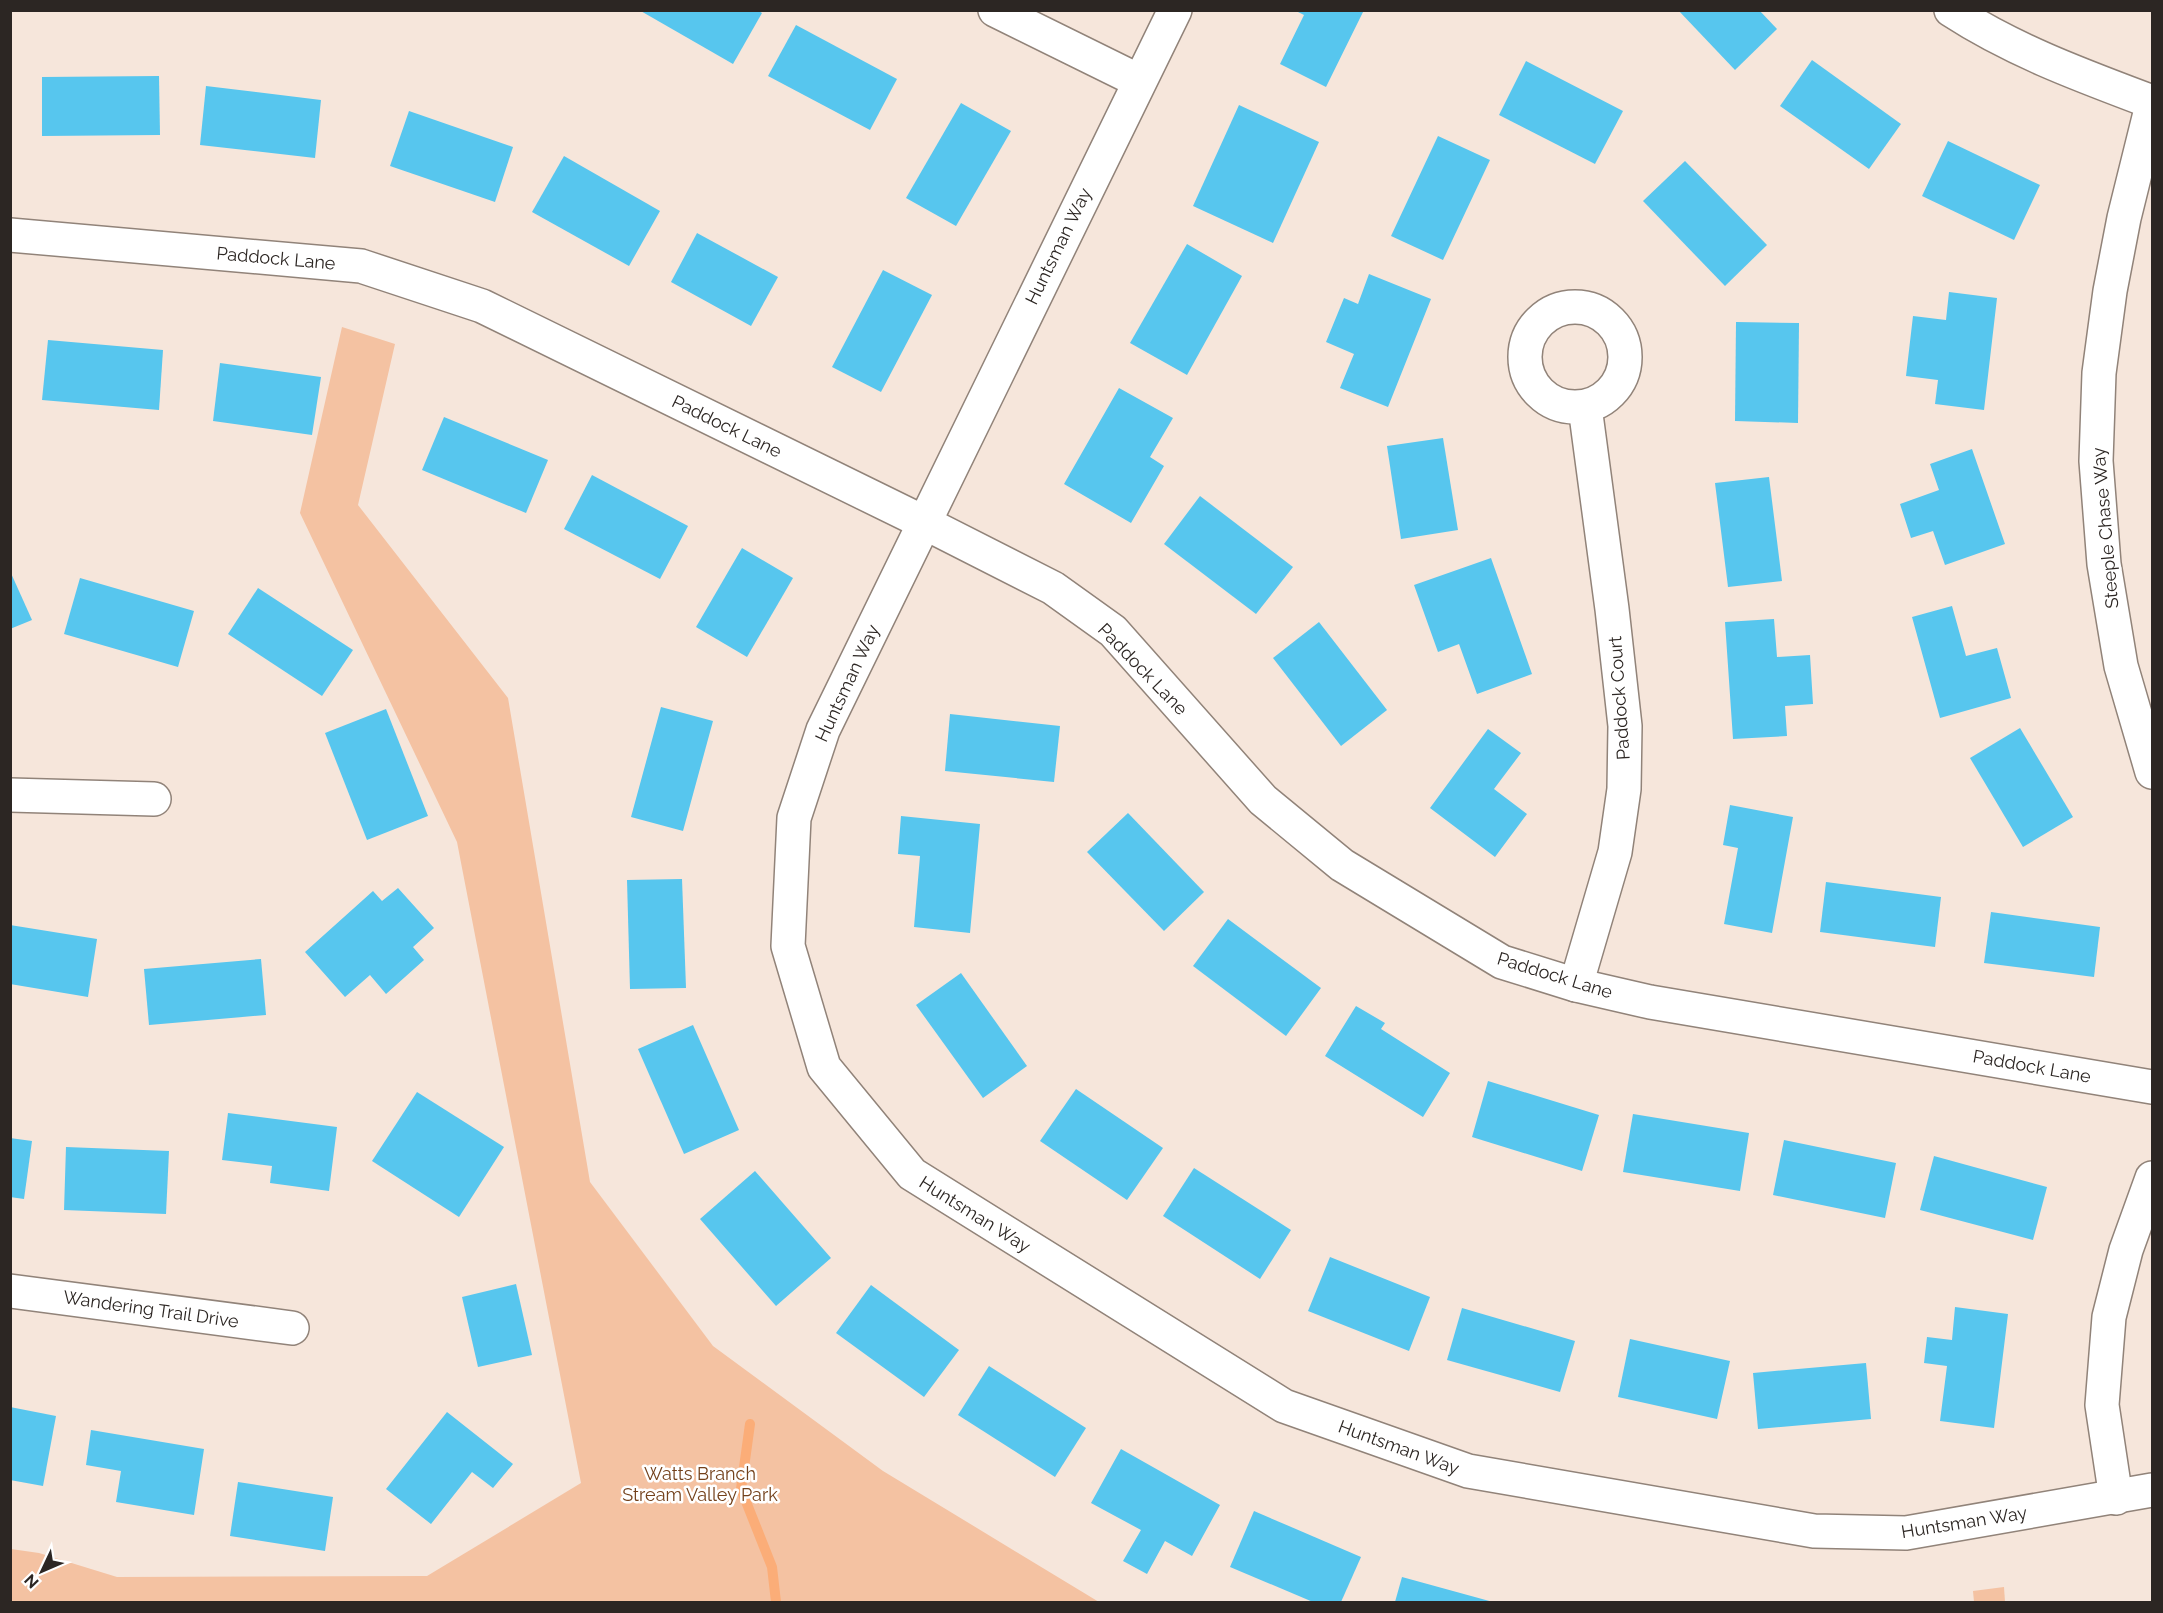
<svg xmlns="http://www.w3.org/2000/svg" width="2163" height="1613" font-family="Raleway,sans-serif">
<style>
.green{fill:#f4c2a2}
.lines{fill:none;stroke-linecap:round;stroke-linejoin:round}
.stream{stroke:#fbad78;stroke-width:10}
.building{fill:#57c6ee}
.minor-casing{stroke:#918379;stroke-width:36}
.minor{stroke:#fff;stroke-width:33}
.labels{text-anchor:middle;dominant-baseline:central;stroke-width:5;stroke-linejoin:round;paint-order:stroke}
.street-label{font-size:18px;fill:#2c2623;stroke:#fff}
.park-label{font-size:18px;fill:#73411b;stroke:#fff}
</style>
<rect width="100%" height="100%" fill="#f6e6db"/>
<g class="green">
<path d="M342,327L395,344L358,505L508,698L590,1182L713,1346L883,1471L1099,1602H11V1549L39,1553L117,1577L427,1576L581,1483L457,842L300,513Z"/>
<path d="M2004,1587L2005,1602H1974L1973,1591Z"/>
</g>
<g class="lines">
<path class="stream" d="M750,1424L741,1489L772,1567L776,1602"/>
</g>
<g class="building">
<path d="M639,10H757L762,13L733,64Z"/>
<path d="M1294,10H1364L1326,87L1280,64L1304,15Z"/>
<path d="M1678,10H1759L1777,29L1735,70Z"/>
<path d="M796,25L897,79L870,130L768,76Z"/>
<path d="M1812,60L1901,124L1869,169L1780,106Z"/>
<path d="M1526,61L1623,111L1595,164L1499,115Z"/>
<path d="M159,76L160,135L42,136V77Z"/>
<path d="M206,86L321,100L315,158L200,145Z"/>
<path d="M961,103L1011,131L956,226L906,198Z"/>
<path d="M1239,105L1319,142L1273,243L1193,206Z"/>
<path d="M409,111L513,147L495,202L390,166Z"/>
<path d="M1438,136L1490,160L1443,260L1391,236Z"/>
<path d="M1948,141L2040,185L2014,240L1922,196Z"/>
<path d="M564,156L660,211L629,266L532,212Z"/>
<path d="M1685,161L1767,245L1725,286L1643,201Z"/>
<path d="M697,233L778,277L751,326L671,282Z"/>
<path d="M1187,244L1242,276L1187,375L1130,343Z"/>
<path d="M883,270L932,295L881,392L832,367Z"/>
<path d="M1369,274L1431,299L1388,407L1340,388L1354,354L1326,342L1344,298L1358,304Z"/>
<path d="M1949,292L1997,298L1984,410L1935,404L1938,380L1906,376L1913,316L1946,320Z"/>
<path d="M1736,322L1799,323L1798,423L1735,421Z"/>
<path d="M48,340L163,350L159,410L42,400Z"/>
<path d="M220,363L321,377L312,435L213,421Z"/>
<path d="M1119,388L1173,418L1150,457L1164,466L1131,523L1064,484Z"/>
<path d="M444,417L548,460L526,513L422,470Z"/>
<path d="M1443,438L1458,530L1401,539L1387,446Z"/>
<path d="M1972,449L2005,544L1945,565L1933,531L1911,538L1900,504L1939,490L1930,464Z"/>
<path d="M592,475L688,526L660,579L564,529Z"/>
<path d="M1769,477L1782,581L1728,587L1715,483Z"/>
<path d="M1200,496L1293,567L1256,614L1164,544Z"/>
<path d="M742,548L793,578L747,657L696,627Z"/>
<path d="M1491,558L1532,674L1477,694L1459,644L1438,652L1414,585Z"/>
<path d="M10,571L32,620L10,629Z"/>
<path d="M80,578L194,611L178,667L64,634Z"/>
<path d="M258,588L353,650L322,696L228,634Z"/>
<path d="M1952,606L1966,656L1997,648L2011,698L1940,718L1912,617Z"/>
<path d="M1774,619L1777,657L1810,655L1813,704L1785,706L1787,736L1733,739L1725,622Z"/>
<path d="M1319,622L1387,710L1341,746L1273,658Z"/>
<path d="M661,707L713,721L683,831L631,817Z"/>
<path d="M386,709L428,816L367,840L325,733Z"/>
<path d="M950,714L1060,726L1054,782L945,771Z"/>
<path d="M2020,728L2073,817L2023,847L1970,758Z"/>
<path d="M1488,729L1521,753L1494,789L1527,814L1495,857L1430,808Z"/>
<path d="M1730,805L1793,817L1772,933L1724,924L1738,848L1723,845Z"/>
<path d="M1128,813L1204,892L1164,931L1087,852Z"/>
<path d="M901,816L980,824L970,933L914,927L920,856L898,854Z"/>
<path d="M682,879L686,988L630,989L627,880Z"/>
<path d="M1826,882L1941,897L1935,947L1820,932Z"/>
<path d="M398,888L434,928L413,947L424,960L386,994L370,975L345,997L305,952L373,891L382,901Z"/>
<path d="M1991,912L2100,927L2094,977L1984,963Z"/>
<path d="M1228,919L1321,988L1286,1036L1193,966Z"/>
<path d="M10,925L97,939L88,997L10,984Z"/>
<path d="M261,959L266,1015L149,1025L144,969Z"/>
<path d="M961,973L1027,1066L983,1098L916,1005Z"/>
<path d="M1356,1006L1385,1023L1381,1029L1450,1073L1423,1117L1325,1056Z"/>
<path d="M693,1025L739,1130L684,1154L638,1049Z"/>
<path d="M1488,1081L1599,1115L1582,1171L1472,1137Z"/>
<path d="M1076,1089L1163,1148L1127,1200L1040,1141Z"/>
<path d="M417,1092L504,1147L459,1217L372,1161Z"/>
<path d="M228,1113L337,1127L329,1191L270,1183L272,1166L222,1160Z"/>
<path d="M1633,1114L1749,1133L1740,1191L1623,1172Z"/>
<path d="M10,1138L32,1141L24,1199L10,1197Z"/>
<path d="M1784,1140L1896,1163L1885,1218L1773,1195Z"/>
<path d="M66,1147L169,1151L166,1214L64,1210Z"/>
<path d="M1934,1156L2047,1187L2033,1240L1920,1210Z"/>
<path d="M1194,1168L1291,1230L1260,1279L1163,1216Z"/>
<path d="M755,1171L831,1258L776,1306L700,1219Z"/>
<path d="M1330,1257L1430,1297L1409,1351L1308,1311Z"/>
<path d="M516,1284L532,1355L478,1367L462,1297Z"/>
<path d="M871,1285L959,1350L924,1397L836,1333Z"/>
<path d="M1955,1307L2008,1314L1994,1428L1940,1421L1947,1366L1924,1363L1927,1337L1952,1340Z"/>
<path d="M1462,1308L1575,1341L1560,1392L1447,1360Z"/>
<path d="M1630,1339L1730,1361L1717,1419L1618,1397Z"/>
<path d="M1866,1363L1871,1419L1758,1429L1753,1373Z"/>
<path d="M989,1366L1086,1428L1055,1477L958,1415Z"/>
<path d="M10,1407L56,1416L43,1486L10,1480Z"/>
<path d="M447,1412L513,1464L493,1488L472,1472L431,1524L386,1489Z"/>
<path d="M91,1430L204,1449L194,1515L116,1502L121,1471L86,1465Z"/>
<path d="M1121,1449L1220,1505L1192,1556L1165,1541L1147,1574L1123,1561L1141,1530L1091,1503Z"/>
<path d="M238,1482L333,1497L325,1551L230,1536Z"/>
<path d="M1254,1511L1361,1557L1341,1602H1313L1230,1567Z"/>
<path d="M1402,1577L1493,1602H1395Z"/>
</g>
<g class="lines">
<defs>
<g id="minor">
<path d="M995,10L1139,81"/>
<path d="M1175,10L823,730L794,818L788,946L824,1067L912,1174L1284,1406L1468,1471L1814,1531L1906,1533L2152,1490"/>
<path d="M1951,10C2014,51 2083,76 2152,102"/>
<path d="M2152,105L2124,218L2110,291L2099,373L2096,461L2104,564L2121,666L2152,772"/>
<path d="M10,235L361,266L482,306L923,522L1053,588L1113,631L1263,800L1342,865L1502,962L1576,985L1650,1002L2152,1087"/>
<circle cx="1575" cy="357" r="50"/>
<path d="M10,795L154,799"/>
<path d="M1576,985L1615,852L1624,789L1625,726L1612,609L1585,407"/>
<path d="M10,1291L292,1328"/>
<path d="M2116,1498L2102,1405L2109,1317L2126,1250L2152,1178"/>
</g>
</defs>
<use href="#minor" class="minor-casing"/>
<use href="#minor" class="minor"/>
</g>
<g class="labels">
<g class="street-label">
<text transform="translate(1058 246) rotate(-64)">Huntsman Way</text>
<text transform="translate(276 258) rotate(5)">Paddock Lane</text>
<text transform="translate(727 426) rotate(26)">Paddock Lane</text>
<text transform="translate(2105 528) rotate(-95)">Steeple Chase Way</text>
<text transform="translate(1143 669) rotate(46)">Paddock Lane</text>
<text transform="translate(847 683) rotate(-65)">Huntsman Way</text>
<text transform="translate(1619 698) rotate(-94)">Paddock Court</text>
<text transform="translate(1555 975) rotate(17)">Paddock Lane</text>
<text transform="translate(2032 1066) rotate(10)">Paddock Lane</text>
<text transform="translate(975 1214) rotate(32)">Huntsman Way</text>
<text transform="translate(151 1309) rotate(8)">Wandering Trail Drive</text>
<text transform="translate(1399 1447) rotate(20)">Huntsman Way</text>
<text transform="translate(1964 1522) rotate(-9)">Huntsman Way</text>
</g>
<g class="park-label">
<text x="700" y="1473">Watts Branch<tspan x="700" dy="21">Stream Valley Park</tspan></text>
</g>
</g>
<rect width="2163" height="1613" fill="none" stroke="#2c2623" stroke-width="24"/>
<g transform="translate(42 1571) rotate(226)" stroke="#ffffff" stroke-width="4.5" paint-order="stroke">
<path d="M0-4.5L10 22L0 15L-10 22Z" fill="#2c2623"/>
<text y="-9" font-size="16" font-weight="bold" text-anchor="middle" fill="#2c2623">N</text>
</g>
</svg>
